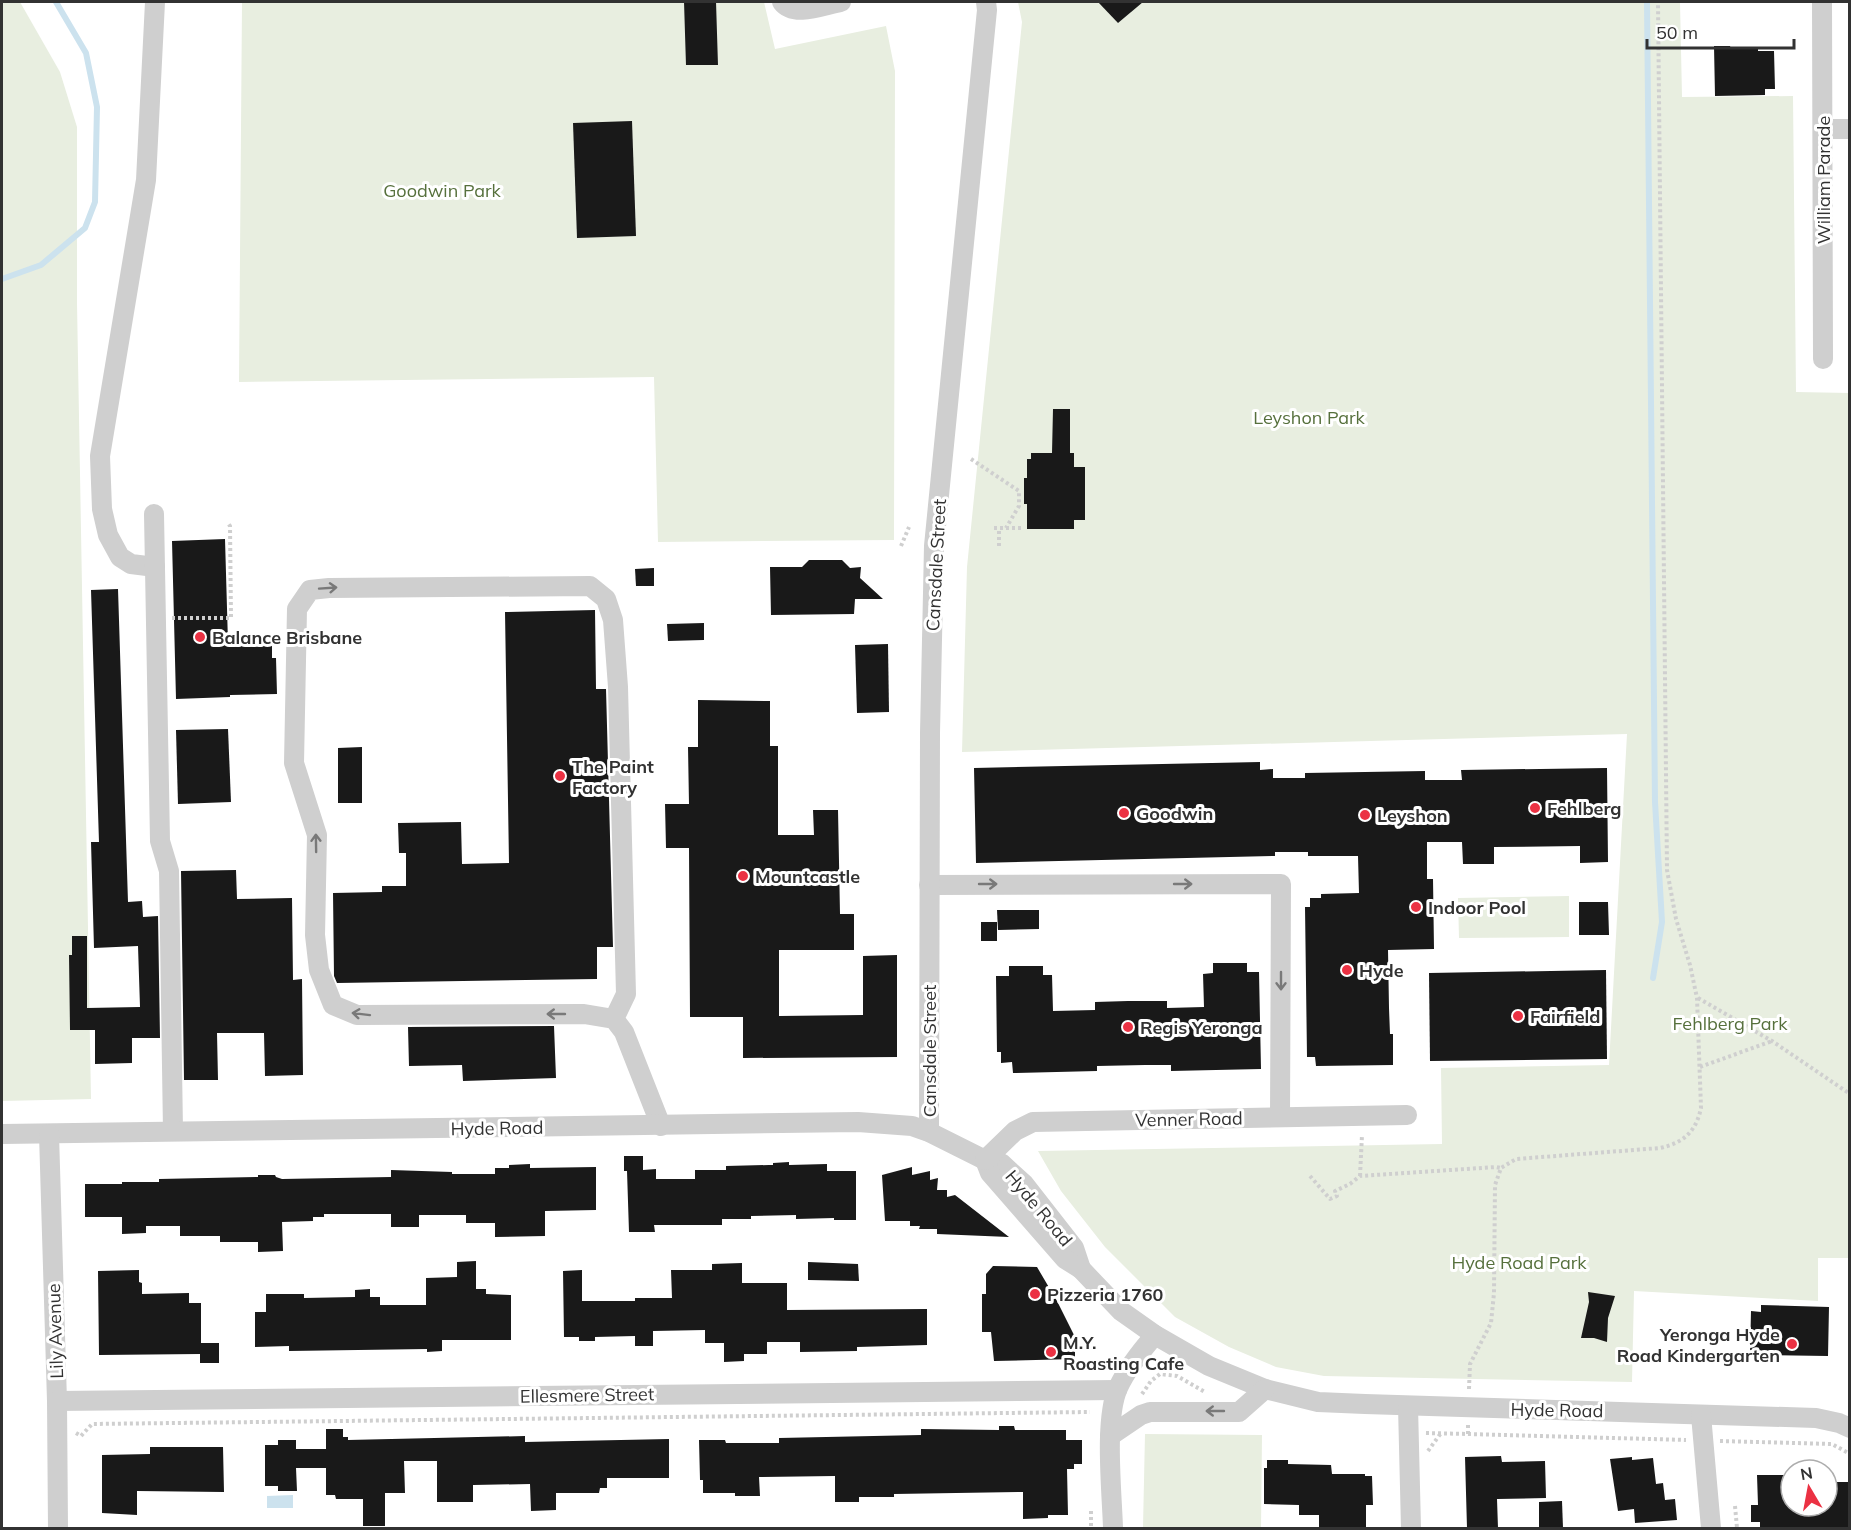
<svg xmlns="http://www.w3.org/2000/svg" width="1851" height="1530" font-family="Mulish,sans-serif">
<style>
.green{fill:#e8eee0}
.water{fill:#cce2ee}
.lines{fill:none;stroke-linecap:round;stroke-linejoin:round}
.stream{stroke:#cce2ee;stroke-width:6}
.building{fill:#191919}
.path{stroke:#cfcfcf;stroke-width:4;stroke-dasharray:3 3;stroke-linecap:butt}
.minor{stroke:#cfcfcf;stroke-width:20}
.oneway{stroke:#797979}
.poi-dot{fill:#eb3143;stroke:#fff;stroke-width:2}
.labels{text-anchor:middle;dominant-baseline:central;stroke-width:6;stroke-linejoin:round;paint-order:stroke}
.street-label{font-size:18px;fill:#323232;stroke:#fff}
.park-label{font-size:18px;fill:#56703c;stroke:#fff}
.poi-label{font-size:18px;font-weight:bold;fill:#323232;stroke:#fff;text-anchor:start}
</style>
<rect width="100%" height="100%" fill="#fff"/>
<g class="green">
<path d="M2,2H20L60,72L77,127V303L91,1099L2,1101Z"/>
<path d="M242,2H764L775,49L886,26L895,71L894,540L658,542L654,377L239,382Z"/>
<path d="M1018,2H1680L1682,97L1793,96L1796,392L1850,393V1258H1818V1301L1634,1291L1632,1382L1324,1376L1276,1367L1229,1347L1175,1317L1105,1247L1061,1191L1038,1151L1442,1144L1441,1068L1609,1065L1627,734L962,752L967,567L1022,22Z"/>
<path d="M1569,896V937L1459,938L1458,898Z"/>
<path d="M1145,1434L1262,1435L1261,1528H1143Z"/>
</g>
<path class="water" d="M293,1495V1508H267V1496Z"/>
<g class="lines">
<g class="stream">
<path d="M1647,2L1655,802L1662,922L1653,978"/>
<path d="M2,279L41,265L85,228L95,202L97,107L86,53L56,2"/>
</g>
</g>
<g class="building">
<path d="M684,2H716L718,65H686Z"/>
<path d="M1098,2H1143L1118,23Z"/>
<path d="M1714,46H1730L1731,49H1758V51H1774L1775,89H1765V95L1715,96Z"/>
<path d="M632,121L636,236L577,238L573,123Z"/>
<path d="M1053,409H1070V453H1074V467H1085V520H1074V529H1027V504H1024V478H1027V459H1031V453H1052Z"/>
<path d="M225,539L228,643L272,642V658H276L277,694L230,695V697L176,699L172,541Z"/>
<path d="M809,560H842L850,568L861,567L860,578L883,599H855L854,614L771,615L770,567H802Z"/>
<path d="M654,568V586H636L635,569Z"/>
<path d="M118,589L128,902L142,901L143,917L158,916L160,1038H132V1063L95,1064V1030H70L69,955H72V936H87V1008L140,1007L138,946L94,948L91,842H99L91,590Z"/>
<path d="M595,610L596,689H606L613,947H597V979L337,983L334,976L333,893L382,892V886H406V853H399L398,823L461,822L462,864L509,863L505,612Z"/>
<path d="M704,623V640L668,641L667,624Z"/>
<path d="M888,644L889,712L857,713L855,645Z"/>
<path d="M698,700L770,701V746H778V835H814L813,810H838L840,914H854V950H779V1016L863,1015V956L897,955V1057L743,1058V1017H690L689,848H666L665,804H689L688,747H698Z"/>
<path d="M228,729L231,802L178,804L176,730Z"/>
<path d="M362,747V803H338V748Z"/>
<path d="M1260,762V770L1273,769V778H1305V773L1425,771V780H1462L1461,770L1607,768L1608,862L1580,863V846L1494,847V864H1463L1462,842H1427V879H1433L1434,949L1388,950L1389,1008L1390,1034H1393V1065L1316,1066L1315,1057H1307L1305,907H1310V898H1321V894L1359,893L1358,856H1308V852H1275V856L976,863L974,768Z"/>
<path d="M236,870L237,899L292,898L293,980L302,979L303,1075L265,1076L264,1033H217L218,1080H184L181,871Z"/>
<path d="M1579,902H1608L1609,935H1579Z"/>
<path d="M997,910H1039V929L998,930Z"/>
<rect x="981" y="922" width="16" height="19"/>
<path d="M1213,963H1247V972H1259L1261,1069L1171,1071V1065H1145L1097,1066V1071L1013,1073L1012,1062L1001,1063V1052H997L996,976H1009V966H1043V975H1052L1053,1011L1095,1010V1002L1128,1001H1167V1008L1204,1007L1203,974L1213,973Z"/>
<path d="M1606,970L1607,1059L1430,1061L1429,973Z"/>
<path d="M554,1026L556,1078L463,1081L462,1065L409,1066L408,1027Z"/>
<path d="M624,1156H643V1170L656,1169V1179H695V1170H726V1166L769,1165H773V1163L789,1162V1165L827,1164V1171H856V1220H834V1218L796,1219V1215L751,1216V1219H722V1225H654L655,1232H629L627,1171H624Z"/>
<path d="M530,1164V1168L596,1167V1210L545,1211V1236L495,1237V1223H466V1215H419V1227H391V1214H324V1217H313V1221L282,1222L283,1251L258,1252V1242H220V1236H180V1226H146V1233L122,1234V1217H85V1184H122V1182H159V1179L258,1177V1175H275L276,1177L282,1179L391,1177V1170L452,1172V1174H495V1168H509V1165Z"/>
<path d="M912,1167V1175L930,1171V1180L938,1178L937,1190H947V1197L955,1195L1009,1237L937,1234V1229H919L920,1226H910V1221H885L882,1175Z"/>
<path d="M476,1261V1289H486V1294L511,1295V1340H442V1351L427,1352V1349L289,1351V1346L255,1347V1312H266V1294H304V1298L355,1297V1290L370,1289V1297H380V1305H426V1278L457,1277V1262Z"/>
<path d="M808,1262L858,1264L859,1281L808,1280Z"/>
<path d="M742,1263V1283H787V1310L927,1309V1345L857,1347V1351L800,1352V1342H767V1354H744V1361L724,1362V1343H705V1330L653,1331V1346H635V1336L595,1337V1341H579V1337H564L563,1271L582,1270V1301H635V1298H672L671,1270H712V1264Z"/>
<path d="M993,1266L1037,1267L1057,1301L1075,1337V1359L994,1361L991,1332H982V1294H986V1274Z"/>
<path d="M139,1270V1282L142,1283V1294L189,1293V1303H201V1343H219V1363H200V1354L99,1355L98,1271Z"/>
<path d="M1588,1292L1615,1296L1608,1318L1607,1342L1594,1338H1581L1589,1302Z"/>
<path d="M1761,1305L1829,1307L1828,1356L1750,1355L1751,1311L1761,1312Z"/>
<path d="M999,1426H1014L1015,1430H1066V1440H1082V1464H1074V1469H1067L1068,1515H1048V1518L1023,1519V1492L894,1494V1497H859V1502H835V1476L759,1477L760,1496H735V1493H703V1480H700L699,1440H725L726,1443H779V1438L921,1435V1429L999,1430Z"/>
<path d="M326,1429H343V1437H348V1440L525,1436V1442L669,1439V1478H607V1488H600L599,1493H556V1510L531,1511L530,1484L473,1485V1502H437V1461H404L405,1493H385V1526H363V1499H336L335,1495H326V1468H296L297,1491H278V1486H265V1445H278V1440H296V1449H326Z"/>
<path d="M150,1447H223L224,1492L137,1491V1515L102,1513V1455L150,1454Z"/>
<path d="M1501,1456L1502,1462L1545,1461L1546,1498L1497,1499L1498,1528H1467L1465,1457Z"/>
<path d="M1632,1457V1460L1653,1458L1656,1484L1663,1483L1665,1500L1675,1499L1677,1520L1635,1523L1634,1509L1618,1511L1610,1459Z"/>
<path d="M1267,1460H1288V1464L1331,1465L1332,1474H1365V1476H1372L1373,1505H1366V1528H1319V1515H1299V1505L1264,1504V1468H1267Z"/>
<path d="M1757,1475H1791V1506H1827V1482H1850V1528H1760V1522H1751V1505H1758Z"/>
<path d="M1562,1501L1563,1528H1539V1502Z"/>
</g>
<g class="lines">
<g class="path">
<path d="M971,459L1019,491V506L1006,528"/>
<path d="M994,528H1024"/>
<path d="M901,546L909,527"/>
<path d="M999,546V528"/>
<path d="M172,618H231L230,526L227,522"/>
<path d="M1698,998L1772,1041L1850,1094"/>
<path d="M1700,1067L1772,1041"/>
<path d="M1310,1176L1330,1199L1337,1196L1335,1191L1350,1184L1360,1176L1496,1167L1501,1168"/>
<path d="M1360,1176L1362,1135"/>
<path d="M1469,1389L1470,1364L1491,1323L1494,1293L1495,1185L1501,1168L1516,1159L1660,1148C1683,1143 1696,1132 1701,1108L1697,998L1690,965L1676,919L1667,870L1658,2"/>
<path d="M1142,1394L1151,1381L1160,1374L1177,1376L1205,1392"/>
<path d="M76,1433L81,1436L92,1424L1090,1412"/>
<path d="M1426,1433L1468,1434V1424"/>
<path d="M1468,1434L1686,1440"/>
<path d="M1720,1441L1832,1444L1850,1454"/>
<path d="M1428,1451L1441,1433"/>
<path d="M1735,1506L1737,1528"/>
<path d="M1091,1511V1528"/>
</g>
<g class="minor">
<path d="M155,2L146,180L100,456L102,509L108,535L120,557L131,564L155,567"/>
<path d="M782,2C794,18 824,5 841,2"/>
<path d="M1822,2L1823,359"/>
<path d="M1823,129H1850"/>
<path d="M154,514L160,841L169,871L173,1131"/>
<path d="M929,885L1281,884L1280,1117"/>
<path d="M614,1019L626,994L618,687L613,620L606,599L590,586L329,588L310,590L297,609L294,763L317,835L315,935L319,970L333,1005L357,1015L584,1014L614,1019L624,1032L661,1126"/>
<path d="M929,1132L930,733L934,546L987,10L986,2"/>
<path d="M2,1134L858,1122L912,1126L929,1132L985,1160L1001,1163L1024,1184L1074,1248L1081,1269"/>
<path d="M49,1134L57,1401L58,1528"/>
<path d="M985,1160L990,1173L1065,1259L1081,1269L1121,1311L1155,1335L1209,1366L1265,1389L1318,1402L1365,1404L1816,1418L1839,1423L1850,1428"/>
<path d="M985,1160L1015,1131L1033,1122L1407,1115"/>
<path d="M57,1401L1117,1390"/>
<path d="M1408,1406L1411,1528"/>
<path d="M1701,1415L1711,1528"/>
<path d="M1110,1436L1141,1415L1150,1412H1239L1265,1389"/>
<path d="M1113,1528C1112,1493 1104,1419 1118,1388C1127,1368 1141,1351 1155,1335"/>
</g>
</g>
<defs><path id="oneway-shaft" d="M-6 0H5M1.5-3L5.5 0L1.5 3" fill="none" stroke-width="1.6" stroke-linecap="round" stroke-linejoin="round" transform="scale(1.5)"/></defs>
<g class="oneway">
<use href="#oneway-shaft" transform="translate(328 588) rotate(-4)"/>
<use href="#oneway-shaft" transform="translate(316 843) rotate(-91)"/>
<use href="#oneway-shaft" transform="translate(988 884)"/>
<use href="#oneway-shaft" transform="translate(1183 884)"/>
<use href="#oneway-shaft" transform="translate(1281 981) rotate(90)"/>
<use href="#oneway-shaft" transform="translate(361 1014) rotate(-173)"/>
<use href="#oneway-shaft" transform="translate(556 1014) rotate(180)"/>
<use href="#oneway-shaft" transform="translate(1215 1411) rotate(-180)"/>
</g>
<g class="poi-dot">
<circle cx="200" cy="637" r="6"/>
<circle cx="560" cy="776" r="6"/>
<circle cx="1535" cy="808" r="6"/>
<circle cx="1124" cy="813" r="6"/>
<circle cx="1365" cy="815" r="6"/>
<circle cx="743" cy="876" r="6"/>
<circle cx="1416" cy="907" r="6"/>
<circle cx="1347" cy="970" r="6"/>
<circle cx="1518" cy="1016" r="6"/>
<circle cx="1128" cy="1027" r="6"/>
<circle cx="1035" cy="1294" r="6"/>
<circle cx="1792" cy="1344" r="6"/>
<circle cx="1051" cy="1352" r="6"/>
</g>
<g class="labels">
<g class="street-label">
<text transform="translate(1823 180) rotate(-90)">William Parade</text>
<text transform="translate(936 565) rotate(-87)">Cansdale Street</text>
<text transform="translate(929 1051) rotate(-90)">Cansdale Street</text>
<text transform="translate(1189 1119) rotate(-1)">Venner Road</text>
<text transform="translate(497 1128) rotate(-1)">Hyde Road</text>
<text transform="translate(1039 1208) rotate(50)">Hyde Road</text>
<text transform="translate(55 1331) rotate(-92)">Lily Avenue</text>
<text transform="translate(587 1395) rotate(-1)">Ellesmere Street</text>
<text transform="translate(1557 1410) rotate(1)">Hyde Road</text>
</g>
<g class="park-label">
<text x="442" y="190">Goodwin Park</text>
<text x="1309" y="417">Leyshon Park</text>
<text x="1730" y="1023">Fehlberg Park</text>
<text x="1519" y="1262">Hyde Road Park</text>
</g>
<g class="poi-label">
<text x="212" y="637">Balance Brisbane</text>
<text x="572" y="766">The Paint<tspan x="572" dy="21">Factory</tspan></text>
<text x="1547" y="808">Fehlberg</text>
<text x="1136" y="813">Goodwin</text>
<text x="1377" y="815">Leyshon</text>
<text x="755" y="876">Mountcastle</text>
<text x="1428" y="907">Indoor Pool</text>
<text x="1359" y="970">Hyde</text>
<text x="1530" y="1016">Fairfield</text>
<text x="1140" y="1027">Regis Yeronga</text>
<text x="1047" y="1294">Pizzeria 1760</text>
<text x="1780" y="1334" text-anchor="end">Yeronga Hyde<tspan x="1780" dy="21">Road Kindergarten</tspan></text>
<text x="1063" y="1342">M.Y.<tspan x="1063" dy="21">Roasting Cafe</tspan></text>
</g>
</g>
<rect width="1851" height="1530" fill="none" stroke="#323232" stroke-width="6"/>
<g transform="translate(1809 1488) rotate(350)"><circle r="28" fill="#ffffff" stroke="#adadad" stroke-width="1.5"/>
<path d="M0-4.5L10 22L0 15L-10 22Z" fill="#eb3143"/>
<text y="-9" font-size="16" font-weight="bold" text-anchor="middle" fill="#323232">N</text>
</g>
<path d="M1647 39v9h147v-9" fill="none" stroke="#323232" stroke-width="3"/>
<text x="1656" y="39" font-size="18" fill="#323232" stroke="#ffffff" stroke-width="4.5" paint-order="stroke">50 m</text>
</svg>
